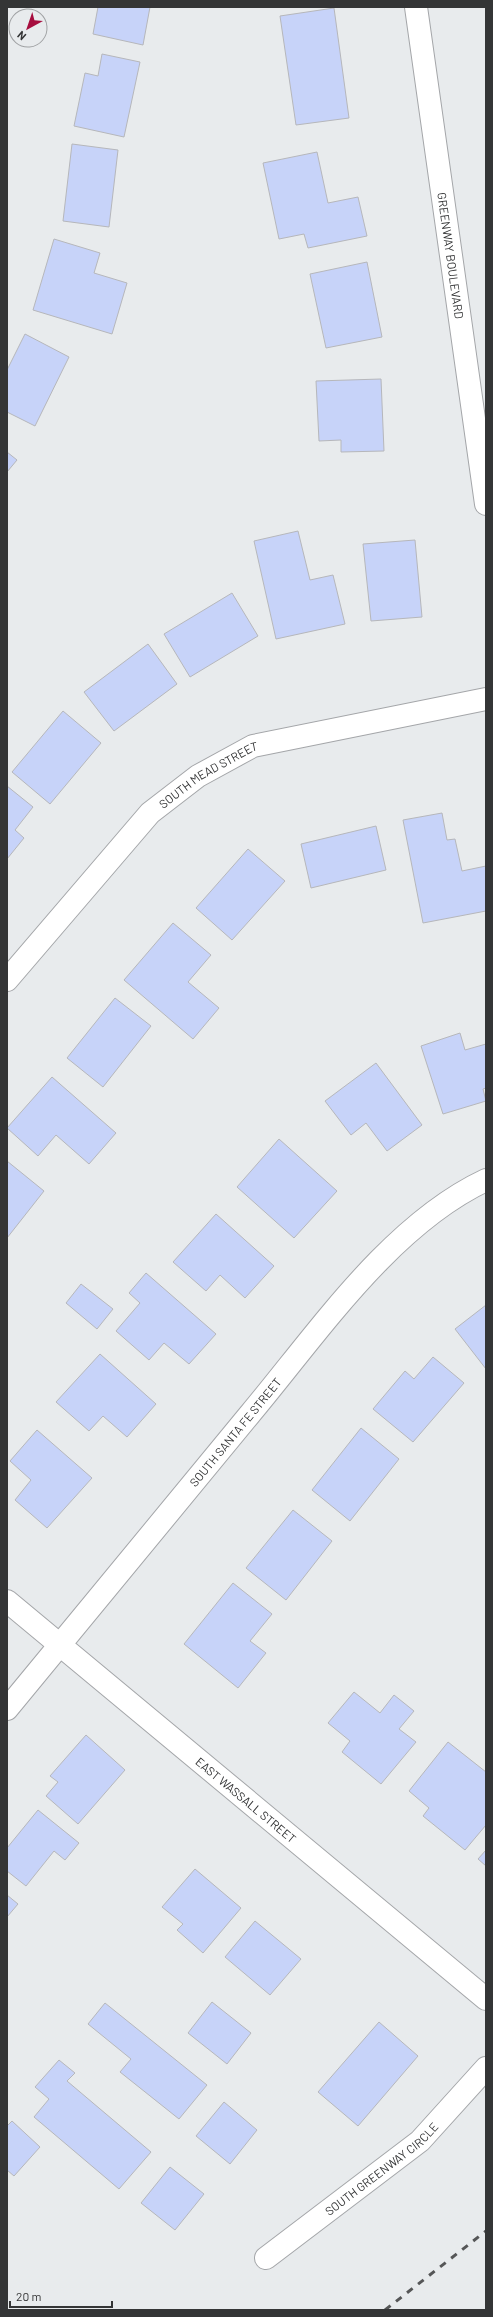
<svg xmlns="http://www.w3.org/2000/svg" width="493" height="2317" font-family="Barlow,sans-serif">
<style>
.building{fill:#c7d3f9;stroke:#b6b7bb}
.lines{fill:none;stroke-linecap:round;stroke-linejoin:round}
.street-casing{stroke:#a4a6a9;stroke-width:24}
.street{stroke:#fff;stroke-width:22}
.rail{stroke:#555657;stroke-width:3;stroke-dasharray:7 7;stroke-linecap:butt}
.labels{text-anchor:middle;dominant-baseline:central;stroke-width:3;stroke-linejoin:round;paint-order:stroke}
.street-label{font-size:12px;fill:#343536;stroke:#e8ebed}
</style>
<rect width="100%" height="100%" fill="#e8ebed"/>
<g class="building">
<path d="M98,7H150L143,45L93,34Z"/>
<path d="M334,8L349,118L296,125L280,16Z"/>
<path d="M102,54L140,62L124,137L74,126L85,73L98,76Z"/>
<path d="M72,144L118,150L109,227L63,221Z"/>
<path d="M317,152L328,203L358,197L367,236L308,248L304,234L279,239L263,163Z"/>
<path d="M54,239L100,253L94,273L127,283L112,334L33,310Z"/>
<path d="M367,262L382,337L326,348L310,274Z"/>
<path d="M25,334L69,357L35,426L7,412V370Z"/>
<path d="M381,379L384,451L341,452V440L319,441L316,381Z"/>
<path d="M7,452L17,460L7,472Z"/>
<path d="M298,531L310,580L333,575L345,624L276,639L254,541Z"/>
<path d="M415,540L422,617L371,621L363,544Z"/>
<path d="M232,593L258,636L190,677L164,634Z"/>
<path d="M148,644L177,684L114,731L84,692Z"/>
<path d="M63,711L101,743L50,804L12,772Z"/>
<path d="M7,786L33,807L15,830L24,838L7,859Z"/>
<path d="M442,813L447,840L455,839L462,871L486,866V911L423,923L403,820Z"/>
<path d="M376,826L386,870L311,888L301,844Z"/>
<path d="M248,849L285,881L232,940L196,908Z"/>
<path d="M173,923L211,955L188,982L219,1008L193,1039L124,980Z"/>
<path d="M115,998L151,1026L103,1087L67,1058Z"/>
<path d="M460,1033L465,1050L486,1044V1088L483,1089L486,1101L443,1114L421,1046Z"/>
<path d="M376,1063L422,1125L387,1151L366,1123L351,1135L325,1101Z"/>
<path d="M52,1077L116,1133L89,1164L56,1135L38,1156L7,1128Z"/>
<path d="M279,1139L337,1191L294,1238L237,1187Z"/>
<path d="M7,1161L44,1191L7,1238Z"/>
<path d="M216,1214L274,1266L245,1298L220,1275L206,1291L173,1262Z"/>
<path d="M146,1273L216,1334L189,1364L164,1343L149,1360L116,1331L140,1303L129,1293Z"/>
<path d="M81,1284L113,1309L97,1329L66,1303Z"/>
<path d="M486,1305V1369L455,1329Z"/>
<path d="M100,1354L156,1404L127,1437L103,1416L89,1431L56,1402Z"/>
<path d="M433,1357L464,1383L413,1442L373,1409L405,1371L414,1379Z"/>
<path d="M361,1428L399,1459L350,1521L312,1490Z"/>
<path d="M37,1430L92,1478L47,1528L15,1500L31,1480L10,1461Z"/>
<path d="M293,1510L332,1541L286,1600L246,1568Z"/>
<path d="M233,1583L272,1614L250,1641L266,1653L238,1688L184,1644Z"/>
<path d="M354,1692L380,1713L394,1695L414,1711L399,1729L416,1742L381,1784L342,1752L350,1741L328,1723Z"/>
<path d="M86,1735L125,1770L78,1824L46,1796L58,1782L50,1776Z"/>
<path d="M448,1742L486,1772V1825L465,1850L423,1816L429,1808L409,1791Z"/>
<path d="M38,1810L79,1843L65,1860L54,1851L26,1886L7,1871V1848Z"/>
<path d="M486,1850V1866L478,1859Z"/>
<path d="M195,1869L241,1908L203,1953L177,1930L183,1924L162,1907Z"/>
<path d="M7,1895L18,1904L7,1917Z"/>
<path d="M255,1921L301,1959L270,1995L225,1957Z"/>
<path d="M212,2002L251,2033L227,2064L188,2033Z"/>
<path d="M105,2003L207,2085L179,2119L120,2072L131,2059L88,2024Z"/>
<path d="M379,2022L418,2056L358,2126L318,2092Z"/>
<path d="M59,2060L75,2073L67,2081L151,2152L119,2189L34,2117L49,2099L35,2087Z"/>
<path d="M224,2102L257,2130L230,2164L196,2136Z"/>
<path d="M12,2121L40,2147L14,2176L7,2170V2126Z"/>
<path d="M170,2167L204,2194L175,2230L141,2203Z"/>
</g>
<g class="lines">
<defs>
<g id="street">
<path id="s1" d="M416,7L486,504"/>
<path id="s2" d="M7,980L150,813L198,776L253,746L486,699"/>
<path id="s3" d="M7,1601L486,1999"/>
<path id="s4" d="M7,1709C88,1610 169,1512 250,1414C317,1334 390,1225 486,1180"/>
<path id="s5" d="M266,2258L420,2141L486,2068"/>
</g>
</defs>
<use href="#street" class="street-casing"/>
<use href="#street" class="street"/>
<path class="rail" d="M385,2310L486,2231"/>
</g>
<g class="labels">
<g class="street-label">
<text stroke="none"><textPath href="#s1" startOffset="251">GREENWAY BOULEVARD</textPath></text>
<text stroke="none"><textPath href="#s2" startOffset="290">SOUTH MEAD STREET</textPath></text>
<text stroke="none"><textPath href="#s4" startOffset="359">SOUTH SANTA FE STREET</textPath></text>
<text stroke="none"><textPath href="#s3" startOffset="311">EAST WASSALL STREET</textPath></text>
<text stroke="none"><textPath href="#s5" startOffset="146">SOUTH GREENWAY CIRCLE</textPath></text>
</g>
</g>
<rect width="493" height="2317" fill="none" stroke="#343536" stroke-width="16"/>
<g transform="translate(28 28) rotate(220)"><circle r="19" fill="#e8ebed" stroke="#a0a2a4"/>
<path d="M0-3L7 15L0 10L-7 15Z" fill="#a60d3e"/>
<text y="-6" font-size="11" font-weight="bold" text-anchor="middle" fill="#343536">N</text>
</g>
<path d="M10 2301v6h102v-6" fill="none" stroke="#343536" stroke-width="2"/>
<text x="16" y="2301" font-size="12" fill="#343536" stroke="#e8ebed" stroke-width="3" paint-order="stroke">20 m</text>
</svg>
